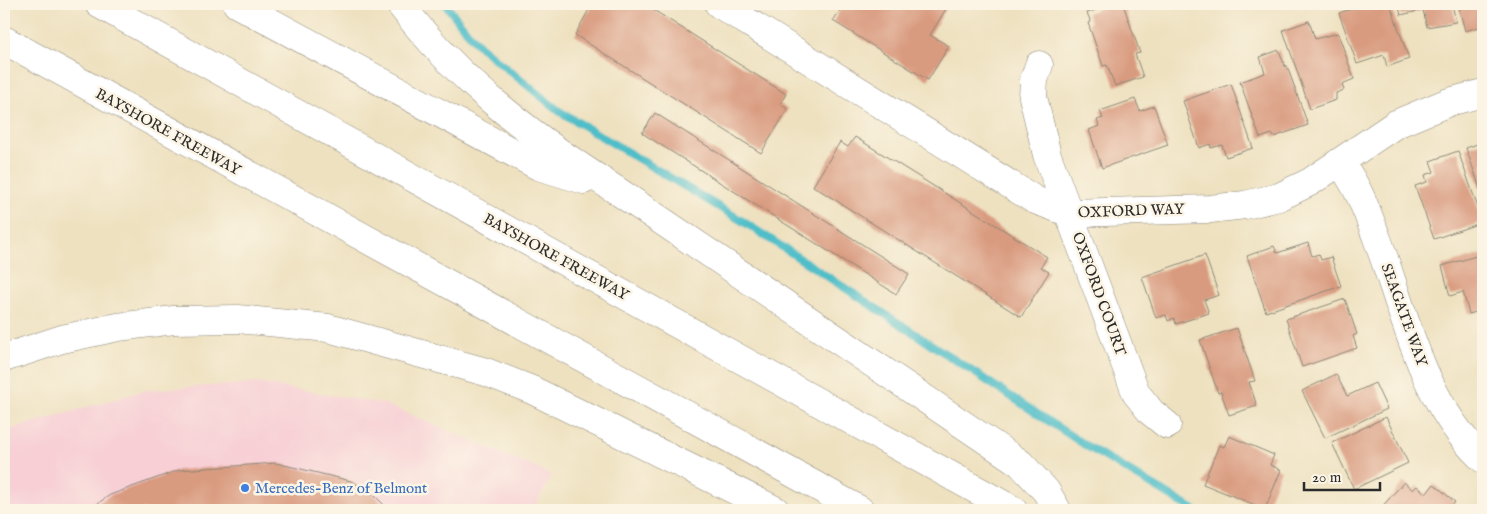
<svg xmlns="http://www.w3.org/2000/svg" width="1487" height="514" font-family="'IM FELL English',serif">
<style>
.built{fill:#f7cfd5}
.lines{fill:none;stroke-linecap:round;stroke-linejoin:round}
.stream{stroke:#50bec8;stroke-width:8}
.building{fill:#d99b80}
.street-casing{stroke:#8c8676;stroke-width:29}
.highway-casing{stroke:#8c8676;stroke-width:29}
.street{stroke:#fff;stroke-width:28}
.highway{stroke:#fff;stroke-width:28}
.shop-dot{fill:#3f7fe0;stroke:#fcf5e5;stroke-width:2}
.labels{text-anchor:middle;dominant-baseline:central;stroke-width:5;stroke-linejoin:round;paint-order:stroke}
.street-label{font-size:15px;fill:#2b2b2b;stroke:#fcf5e5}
.shop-label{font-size:15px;fill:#366cbe;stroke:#fcf5e5;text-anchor:start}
</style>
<rect width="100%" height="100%" fill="#fcf5e5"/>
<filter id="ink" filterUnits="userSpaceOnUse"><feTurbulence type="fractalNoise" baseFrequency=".02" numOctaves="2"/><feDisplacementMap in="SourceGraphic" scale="10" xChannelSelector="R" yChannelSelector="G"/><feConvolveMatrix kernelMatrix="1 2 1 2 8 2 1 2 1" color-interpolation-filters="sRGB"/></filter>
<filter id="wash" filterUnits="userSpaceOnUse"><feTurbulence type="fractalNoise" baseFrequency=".0096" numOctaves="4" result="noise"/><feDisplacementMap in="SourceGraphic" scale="20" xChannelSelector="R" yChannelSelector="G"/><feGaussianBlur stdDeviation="1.12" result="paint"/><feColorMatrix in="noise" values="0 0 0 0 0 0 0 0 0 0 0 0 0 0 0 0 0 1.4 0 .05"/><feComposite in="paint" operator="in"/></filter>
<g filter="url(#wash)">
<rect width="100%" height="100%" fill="#eee1c0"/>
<path class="built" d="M257,383L385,404L552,475L533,510H4V431L146,390Z"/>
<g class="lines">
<path class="stream" d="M445,4L478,45L559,111L744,222L1085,445L1194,510"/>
</g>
<g id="blocks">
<g class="building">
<path d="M592,4H644L786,94L780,104L788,109L761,153L575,35Z"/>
<path d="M844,4H949L930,35L949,46L928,80L833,21Z"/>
<path d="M1113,4H1123L1140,53L1135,54L1143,77L1115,86L1107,65L1103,66L1088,23L1091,22L1087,13Z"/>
<path d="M1362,4H1390L1409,59L1387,67L1384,55L1357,64L1339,13L1363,5Z"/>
<path d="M1398,4H1452L1456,22L1427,27L1423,10L1401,15Z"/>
<path d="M1458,4H1483V26L1465,31Z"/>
<path d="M1309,21L1315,39L1338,33L1354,79L1342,84L1344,90L1336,93V100L1310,109L1283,30Z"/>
<path d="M1279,50L1285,67L1287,66L1308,125L1274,137L1272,134L1260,138L1240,82L1265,73L1260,57Z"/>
<path d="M1231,84L1253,148L1226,157L1222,145L1211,148L1210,144L1199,148L1183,101Z"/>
<path d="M1135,99L1140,111L1154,106L1168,145L1102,168L1089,130L1099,126L1097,120L1103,118L1100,111Z"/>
<path d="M655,113L909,274L896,294L642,133Z"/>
<path d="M855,137L1047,257L1041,267L1049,272L1021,317L813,186L840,142L848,147Z"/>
<path d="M1483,142V197L1466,148Z"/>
<path d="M1458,151L1483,222L1434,239L1415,186L1427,182L1425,175L1434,172L1430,161Z"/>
<path d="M1308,243L1312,256L1319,254L1321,260L1331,257L1341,286L1266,312L1247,256L1274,246L1277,253Z"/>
<path d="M1483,254V310L1469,314L1463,292L1450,296L1442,266Z"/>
<path d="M1205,255L1219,295L1204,300L1209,313L1176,324L1174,318L1168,321L1166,315L1156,318L1142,277Z"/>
<path d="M1345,299L1357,334L1353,336L1357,348L1302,367L1286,319Z"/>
<path d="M1237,328L1255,381L1249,382L1257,406L1229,415L1221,392L1218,393L1200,340Z"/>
<path d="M1336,374L1347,396L1375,383L1387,409L1325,438L1302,391Z"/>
<path d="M1386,417L1408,463L1354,489L1332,443Z"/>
<path d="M1229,436L1274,455L1270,465L1281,470L1265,509L1203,484L1219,445L1224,447Z"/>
<path d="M276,463L351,481L376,497L389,510H88L110,495L179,470Z"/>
<path d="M1404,482L1413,490L1417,486L1426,494L1434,484L1455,502L1448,510H1379Z"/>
</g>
</g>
</g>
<g filter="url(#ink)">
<use href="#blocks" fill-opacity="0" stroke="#8c8676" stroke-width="1"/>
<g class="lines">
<defs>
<g id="street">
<path d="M719,4L1035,200L1070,213L1210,209L1245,205L1279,197L1310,182L1396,124L1449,102L1483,93"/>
<path d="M1039,65L1034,80L1033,97L1047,155L1136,393L1151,412L1167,425"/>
<path d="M1340,162C1360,190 1366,209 1378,241C1405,315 1423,403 1483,459"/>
</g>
<g id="highway">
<path d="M99,4L1013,510"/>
<path d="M237,4L538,166L584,180"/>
<path d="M400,4C459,82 534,138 616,190L1020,463L1046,491L1057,510"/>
<path d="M4,40L860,510"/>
<path d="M4,358L62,339L118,327L174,320L238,319L328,328L486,372L532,390L775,510"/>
</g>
</defs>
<use href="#street" class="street-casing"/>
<use href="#highway" class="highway-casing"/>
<use href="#street" class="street"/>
<use href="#highway" class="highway"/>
</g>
</g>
<circle class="shop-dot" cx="245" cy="488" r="5"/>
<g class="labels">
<g class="street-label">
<text transform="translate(168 132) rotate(29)">BAYSHORE FREEWAY</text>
<text transform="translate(1131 211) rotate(-2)">OXFORD WAY</text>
<text transform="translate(556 257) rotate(29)">BAYSHORE FREEWAY</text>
<text transform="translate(1099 294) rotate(70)">OXFORD COURT</text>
<text transform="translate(1404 315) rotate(70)">SEAGATE WAY</text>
</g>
<g class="shop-label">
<text x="255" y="488">Mercedes-Benz of Belmont</text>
</g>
</g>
<rect width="1487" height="514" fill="none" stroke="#fcf5e5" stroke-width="20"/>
<path d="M1304 482v8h76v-8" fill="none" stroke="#2b2b2b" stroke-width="2.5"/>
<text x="1312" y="482" font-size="15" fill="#2b2b2b" stroke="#fcf5e5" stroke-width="4" paint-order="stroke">20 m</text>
</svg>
